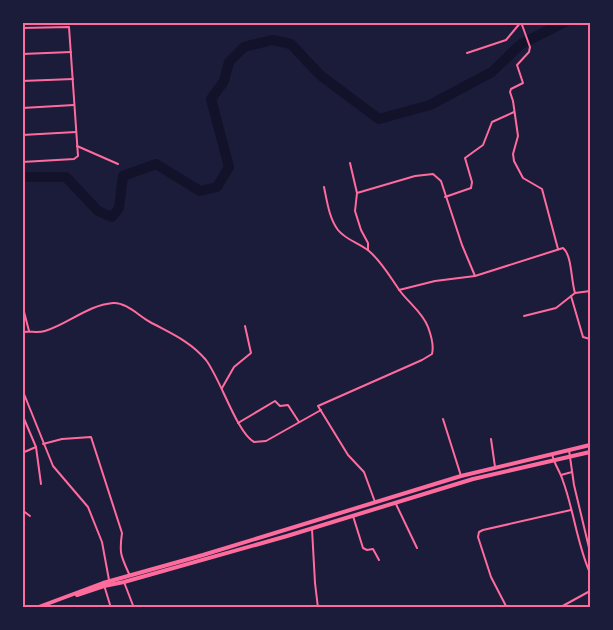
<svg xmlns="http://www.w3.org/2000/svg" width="613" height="630" font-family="'Work Sans',sans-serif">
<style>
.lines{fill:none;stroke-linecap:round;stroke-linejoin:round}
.river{stroke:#12122b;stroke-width:10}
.minor{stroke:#ff6b9d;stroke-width:2}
.trunk{stroke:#ff6b9d;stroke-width:4}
.neatline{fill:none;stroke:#ff6b9d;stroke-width:2}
</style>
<rect width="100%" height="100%" fill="#1b1b3a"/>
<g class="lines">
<path class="river" d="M22,177H66L98,211L112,217L119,208L123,176L156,164L200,191L217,187L229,167L211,99L224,81L229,62L244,47L272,40L291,44L320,75L379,119L430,105L492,72L521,44L565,22"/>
<g class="minor">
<path d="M521,22L530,47L529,52L517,65L523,83L511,89L510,92L513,101L518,136L513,154L514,161L523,178L542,189L558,249"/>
<path d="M22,28L69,27L78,156L74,159L22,162"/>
<path d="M467,53L506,40L521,22"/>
<path d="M22,54L71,52"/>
<path d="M22,81L73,79"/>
<path d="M22,108L74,105"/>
<path d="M22,135L76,132"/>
<path d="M77,146L118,164"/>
<path d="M350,163L357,193L355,211L361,230L368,243V250"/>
<path d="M324,187C327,201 329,218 338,230C346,240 359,243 369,251C382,262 390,277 400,291C409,303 423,313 428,327C431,335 434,346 432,354L422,360L318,406L348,455L364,472L375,502"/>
<path d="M357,193L415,176L433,174L441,181L462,245L475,276L563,248C572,255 571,281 575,293"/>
<path d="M445,197L471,188L472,182L465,158L483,145L492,122L514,112"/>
<path d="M399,290L435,281L475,276"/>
<path d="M571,296L583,337L590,339"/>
<path d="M22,304L29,331"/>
<path d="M524,316L556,308L575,293L590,291"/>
<path d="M22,332C30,331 38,333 45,331C68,324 88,305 113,303C126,302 139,316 150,322C170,333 190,341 206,360C221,380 237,433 254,442L266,441L321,410"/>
<path d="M222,388L234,367L251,353L245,326"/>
<path d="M22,389L53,466L88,507L102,542L109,580"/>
<path d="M22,414L36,447L41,484"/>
<path d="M443,419L461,476"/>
<path d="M238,423L275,401L280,406L288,405L299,422"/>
<path d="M491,439L495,467"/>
<path d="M43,444L62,439L91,437L122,533C119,554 121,556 130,576"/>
<path d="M569,450L574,485L590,552"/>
<path d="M22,453L36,447"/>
<path d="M552,454C554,464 560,471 563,481C574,511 577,544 590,573"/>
<path d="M561,475L572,472"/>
<path d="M395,502L417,548"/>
<path d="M22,510L30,516"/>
<path d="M353,516L363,548L367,550L373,549L379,560"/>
<path d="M312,529L315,583L318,608"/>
<path d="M124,582L134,608"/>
<path d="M104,585L111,608"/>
<path d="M507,608L491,577L478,537L479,532L483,530L571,510"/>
<path d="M559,608L590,591"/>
</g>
<g class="trunk">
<path d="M77,595L104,586L124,582L287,536L473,479L590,452"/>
<path d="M36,608L103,583L203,555L461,476L590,445"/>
</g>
</g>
<rect width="613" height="630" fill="none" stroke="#1b1b3a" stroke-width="48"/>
<rect x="24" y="24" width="565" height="582" class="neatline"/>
</svg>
